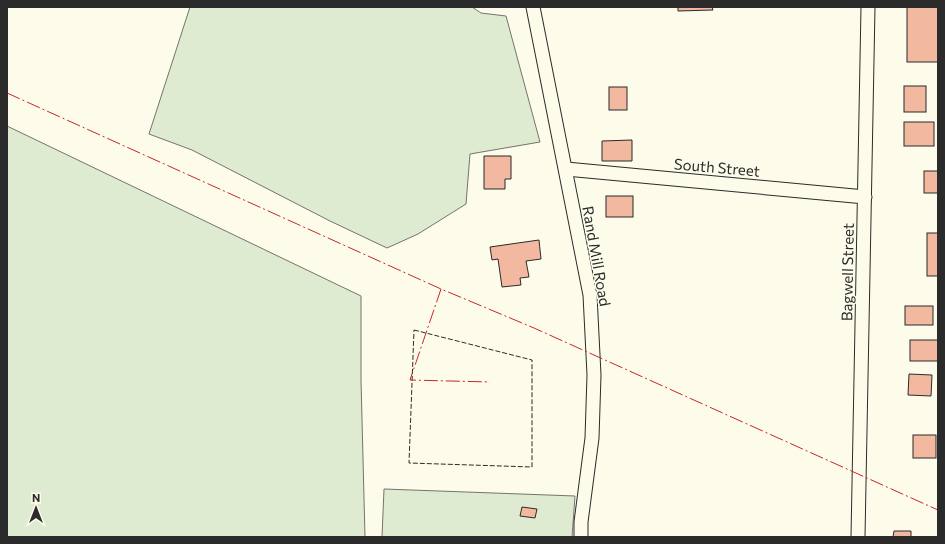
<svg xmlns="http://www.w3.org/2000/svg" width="945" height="544" font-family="Commissioner,sans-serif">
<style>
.green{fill:#deebd1;stroke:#74746e}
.building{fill:#f2b8a0;stroke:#2b2b2b}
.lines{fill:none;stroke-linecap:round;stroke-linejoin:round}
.street-casing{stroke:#2b2b2b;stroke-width:15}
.street{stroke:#fdfbea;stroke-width:13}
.fence{stroke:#2b2b2b;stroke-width:1;stroke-dasharray:5 2;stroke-linecap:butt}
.power{stroke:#c62828;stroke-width:1;stroke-dasharray:14 3 2 3;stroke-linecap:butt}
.labels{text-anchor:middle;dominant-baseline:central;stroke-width:3;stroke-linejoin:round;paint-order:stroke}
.street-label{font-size:15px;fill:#2b2b2b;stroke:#fdfbea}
</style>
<rect width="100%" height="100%" fill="#fdfbea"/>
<g class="green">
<path d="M190,7H472L481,13L506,16L540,142L470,154L466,204L418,234L387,248L330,221L192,150L149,134Z"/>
<path d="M7,126L361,296V380L365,537H7Z"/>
<path d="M384,489L575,496L572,537H382Z"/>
</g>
<g class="building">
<path d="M678,7H712L713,10L678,11Z"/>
<rect x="907" y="7" width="31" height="55"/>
<rect x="904" y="86" width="22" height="26"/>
<rect x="609" y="87" width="18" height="23"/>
<rect x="904" y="122" width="30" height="24"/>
<path d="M632,140V161H602V141Z"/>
<path d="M484,156H511V179H505V189H484Z"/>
<rect x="924" y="171" width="14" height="22"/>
<rect x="606" y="196" width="27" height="21"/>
<rect x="927" y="233" width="11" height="43"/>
<path d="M539,240L541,259L526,261L529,277L520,278L521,285L502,287L498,259L492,260L490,247Z"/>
<rect x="905" y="306" width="28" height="19"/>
<rect x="910" y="340" width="28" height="21"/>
<path d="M909,374L932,375L931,396L908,395Z"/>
<rect x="913" y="435" width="23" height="23"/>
<path d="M522,507L537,509L535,518L520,516Z"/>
<path d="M894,531H911V537H893Z"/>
</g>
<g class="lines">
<defs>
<g id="street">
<path d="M533,7L590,295L594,375L592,438L581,522V537"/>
<path d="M566,169L865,197"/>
<path d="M858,537L868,7"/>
</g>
</defs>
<use href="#street" class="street-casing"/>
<use href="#street" class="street"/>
<path class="fence" d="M414,330L532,360V467L409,463Z"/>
<g class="power">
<path d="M7,93L441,289L534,328L938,510"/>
<path d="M441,289L410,380L490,382"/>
</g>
</g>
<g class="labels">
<g class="street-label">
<text transform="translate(717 167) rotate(5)">South Street</text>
<text transform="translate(597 256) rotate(80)">Rand Mill Road</text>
<text transform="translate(847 272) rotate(-89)">Bagwell Street</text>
</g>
</g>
<rect width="945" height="544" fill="none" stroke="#2b2b2b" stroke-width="16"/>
<g transform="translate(36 508)" stroke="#fdfbea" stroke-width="3" paint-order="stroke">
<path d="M0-3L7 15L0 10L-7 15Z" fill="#2b2b2b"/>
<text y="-6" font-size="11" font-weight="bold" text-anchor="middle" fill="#2b2b2b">N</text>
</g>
</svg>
